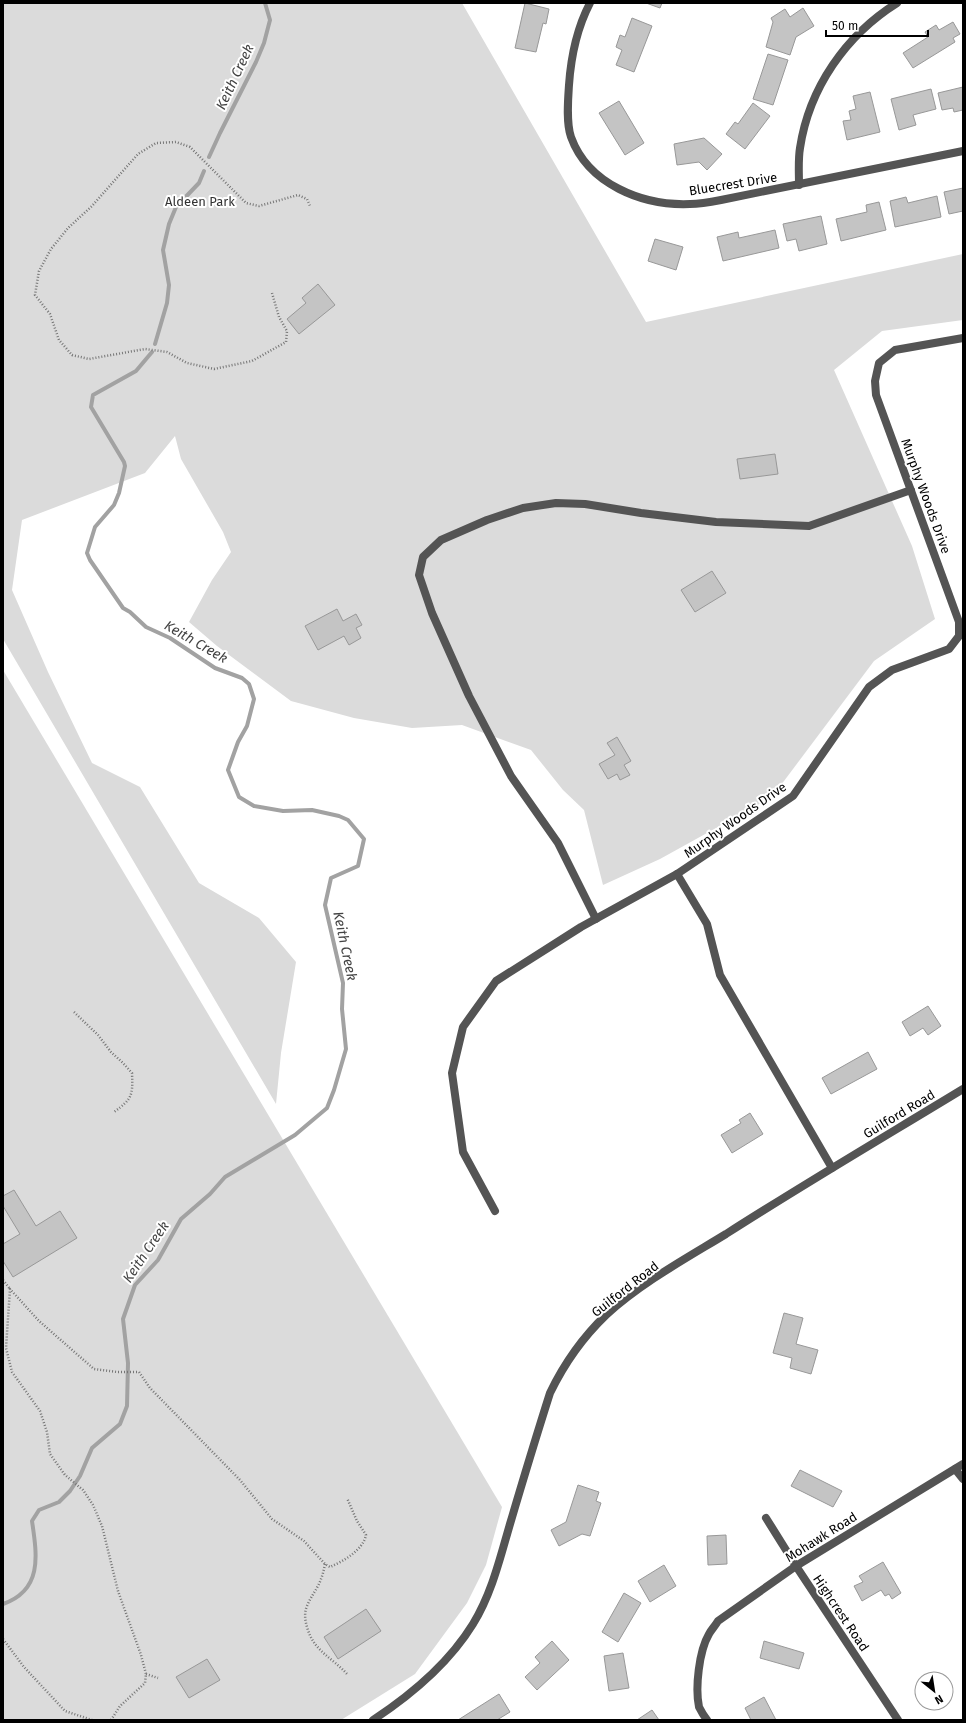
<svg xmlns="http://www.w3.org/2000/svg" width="966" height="1723" font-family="'Fira Sans',sans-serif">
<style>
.green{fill:#dbdbdb}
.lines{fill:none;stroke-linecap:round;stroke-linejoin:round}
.stream{stroke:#a2a2a2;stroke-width:4}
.building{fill:#c4c4c4;stroke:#989898}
.path{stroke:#767676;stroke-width:2.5;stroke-dasharray:1 2;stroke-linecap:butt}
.service{stroke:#545454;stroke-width:8}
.minor{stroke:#545454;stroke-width:8}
.tertiary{stroke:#545454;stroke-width:8}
.labels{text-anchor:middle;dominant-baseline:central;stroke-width:4;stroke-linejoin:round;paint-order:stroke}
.street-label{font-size:13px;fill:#000;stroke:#fff}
.park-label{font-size:13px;fill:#323232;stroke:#fff}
.water-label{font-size:14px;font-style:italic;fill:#434343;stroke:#fff}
</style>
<rect width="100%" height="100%" fill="#fff"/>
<g class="green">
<path d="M3,3H462L646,322L963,254V320L882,331L834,370L912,546L935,619L874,661L772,797L660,859L603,885L584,810L563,790L531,750L462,725L412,728L354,718L291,701L217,646L189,622L212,580L231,552L223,532L181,459L175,436L145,473L22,520L12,590L48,672L92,763L140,787L199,883L259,918L296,962L281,1053L276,1104L3,639Z"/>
<path d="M3,670L502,1507L486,1565L467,1603L415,1674L341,1720H3Z"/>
</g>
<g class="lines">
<g class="stream">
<path d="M209,157L220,133L256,62L264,43L270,20L265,3"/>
<path d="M155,344L167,303L169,285L163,250L169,224L176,207L199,183L204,171"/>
<path d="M3,1604C43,1590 37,1555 32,1521L39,1510L59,1502L70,1491L80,1476L92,1448L120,1424L127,1406L128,1363L123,1319L135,1285L158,1260L181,1219L210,1194L225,1177L295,1135L327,1108L334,1090L346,1049L342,1009L343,983L325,905L331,878L358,866L364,839L348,820L339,816L312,810L283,811L254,806L239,797L228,770L238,742L247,726L254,699L249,684L242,678L215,668L170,638L146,627L130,612L123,608L90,560L87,553L95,527L114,505L119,493L125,466L124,462L91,407L93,395L136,371L152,352"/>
</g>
</g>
<g class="building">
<path d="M525,3L549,9L546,24L543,23L536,52L515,48Z"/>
<path d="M646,3H662L660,8Z"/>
<path d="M803,8L814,26L796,37L790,55L766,47L773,22L771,18L785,9L790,17Z"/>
<path d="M632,18L652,26L634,72L616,65L622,50L616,47L620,35L625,37Z"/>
<path d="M953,22L960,34L953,38L955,42L913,68L903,53L928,37L925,32L936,25L939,30Z"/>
<path d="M768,54L788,60L773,105L753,99Z"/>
<path d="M963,87V110L954,112L953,108L942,110L938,93Z"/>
<path d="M931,89L936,109L913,115L916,125L899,130L891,99Z"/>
<path d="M870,92L880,132L847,140L843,121L851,120L849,111L856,109L853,96Z"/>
<path d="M619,101L644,143L625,155L599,113Z"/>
<path d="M753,103L770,116L745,149L726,134L735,122L738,124Z"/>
<path d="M704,138L722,154L707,170L699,162L677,165L674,144Z"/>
<path d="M963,188V211L949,214L944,192Z"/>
<path d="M937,196L941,217L895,227L890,201L906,197L908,203Z"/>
<path d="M879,202L886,230L841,241L836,219L867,212L866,205Z"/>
<path d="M821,216L827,244L799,251L796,239L787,241L783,224Z"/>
<path d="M775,230L779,248L723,261L717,237L738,232L739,238Z"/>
<path d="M655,239L683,247L676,270L648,261Z"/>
<path d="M318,284L335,305L299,334L287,319L306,303L302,298Z"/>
<path d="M775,454L778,474L740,479L737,459Z"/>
<path d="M712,571L726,593L695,612L681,590Z"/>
<path d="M337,609L343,621L356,614L362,625L356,628L361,638L349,645L344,636L318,650L305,626Z"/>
<path d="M617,737L631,761L624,765L630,775L620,780L617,774L608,779L599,764L615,755L607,743Z"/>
<path d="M928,1006L941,1026L928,1035L923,1028L910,1036L902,1022Z"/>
<path d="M868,1052L877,1069L831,1094L822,1078Z"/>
<path d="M750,1113L763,1134L732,1153L721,1135L741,1123L739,1120Z"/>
<path d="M14,1190L36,1226L60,1211L77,1238L13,1277L3,1261V1244L20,1234L3,1206V1196Z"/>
<path d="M784,1313L803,1318L796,1344L818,1350L811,1374L790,1368L792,1358L773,1353Z"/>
<path d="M800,1470L842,1491L833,1507L791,1486Z"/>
<path d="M578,1485L599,1492L596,1501L601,1503L590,1536L582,1534L559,1546L551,1530L566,1522Z"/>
<path d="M726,1535L727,1564L708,1565L707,1536Z"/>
<path d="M883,1562L901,1593L892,1599L889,1594L885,1596L881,1590L862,1601L854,1586L863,1582L859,1576Z"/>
<path d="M664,1565L676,1586L650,1602L638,1581Z"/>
<path d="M624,1593L641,1603L618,1642L602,1632Z"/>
<path d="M366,1609L381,1631L338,1659L324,1637Z"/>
<path d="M552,1641L569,1660L537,1690L525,1677L540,1663L535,1657Z"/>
<path d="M764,1641L804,1653L799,1669L760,1658Z"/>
<path d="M623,1653L629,1688L609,1691L604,1656Z"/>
<path d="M207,1659L220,1680L189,1698L176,1677Z"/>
<path d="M499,1694L510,1712L497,1720H458Z"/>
<path d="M764,1697L776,1720H751L745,1708Z"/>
<path d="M652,1710L659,1720H637Z"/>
</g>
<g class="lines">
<g class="path">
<path d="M272,293L279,317L287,331L286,342L252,361L214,369L187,363L167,352L145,349L89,359L72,355L59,340L50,314L35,295L39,271L51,249L68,228L92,206L138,154L156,143L176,142L190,147L246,203L259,206L298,195L307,199L310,206"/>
<path d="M74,1012L98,1035L111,1052L123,1063L132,1073C133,1096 132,1099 114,1112"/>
<path d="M3,1280L10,1289"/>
<path d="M325,1564C324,1569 323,1574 321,1579C318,1588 311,1596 307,1606C304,1613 305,1620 307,1627C314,1652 332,1657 348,1675"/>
<path d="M3,1639L24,1667L65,1711L92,1720"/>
<path d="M146,1674L158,1678"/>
<path d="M111,1720L120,1706L145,1683L146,1674L141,1655L118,1591L102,1526L93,1505L83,1490L65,1475L50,1454L47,1432L40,1411L12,1372L6,1348L10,1289L39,1321L94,1369L117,1372H139L150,1388L240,1480L272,1519L304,1541L325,1564L330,1567C344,1561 363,1550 366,1535L357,1521L347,1498"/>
</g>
<path class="service" d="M596,919L558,843L511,776L469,696L432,613L419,575L423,557L441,540L487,520L523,508L556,503L585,504L641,513L716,522L809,526L911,490"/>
<g class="minor">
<path d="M590,3C577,28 571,56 569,85C568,100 566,123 571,137C588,184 642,206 690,204C700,204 711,202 721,200L963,151"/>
<path d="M799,185C799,173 798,160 800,148C809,88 846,35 897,3"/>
<path d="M677,874L707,924L720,975L832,1168"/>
<path d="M495,1211L463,1152L452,1073L463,1027L496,981L581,927L677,874L793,796L869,687L892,670L949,649L959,636V622L876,395L875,381L879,363L895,350L963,338"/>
<path d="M955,1469L963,1479"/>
<path d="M766,1518L796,1566L898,1720"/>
<path d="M707,1720C704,1716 701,1711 699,1707C695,1688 699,1651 709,1634C711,1630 715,1626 718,1621L796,1566L963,1464"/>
</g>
<path class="tertiary" d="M373,1720C411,1695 449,1663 473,1624C492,1593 500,1558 510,1524C523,1480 536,1437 550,1393C564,1364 582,1338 606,1315C641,1283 685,1259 726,1234C804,1184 884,1137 963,1089"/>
</g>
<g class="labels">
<g class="street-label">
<text transform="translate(733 184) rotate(-9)">Bluecrest Drive</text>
<text transform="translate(926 496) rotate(70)">Murphy Woods Drive</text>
<text transform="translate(735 820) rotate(-35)">Murphy Woods Drive</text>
<text transform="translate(899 1114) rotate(-31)">Guilford Road</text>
<text transform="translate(625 1289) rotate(-38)">Guilford Road</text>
<text transform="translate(821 1537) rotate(-32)">Mohawk Road</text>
<text transform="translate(841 1613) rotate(56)">Highcrest Road</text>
</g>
<g class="park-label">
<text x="200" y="201">Aldeen Park</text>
</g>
<g class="water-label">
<text transform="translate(235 77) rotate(-65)">Keith Creek</text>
<text transform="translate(196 642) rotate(30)">Keith Creek</text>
<text transform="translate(345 946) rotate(78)">Keith Creek</text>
<text transform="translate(146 1252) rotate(-56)">Keith Creek</text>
</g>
</g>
<rect width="966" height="1723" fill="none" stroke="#000000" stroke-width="8"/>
<g transform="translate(934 1691) rotate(150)"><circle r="19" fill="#ffffff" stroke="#999999"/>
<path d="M0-3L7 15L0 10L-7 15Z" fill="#000000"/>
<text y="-6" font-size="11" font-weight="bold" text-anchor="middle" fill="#000000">N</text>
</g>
<path d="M826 30v6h102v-6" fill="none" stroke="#000000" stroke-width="2"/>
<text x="832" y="30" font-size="12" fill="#000000" stroke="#ffffff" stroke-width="3" paint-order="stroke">50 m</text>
</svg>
